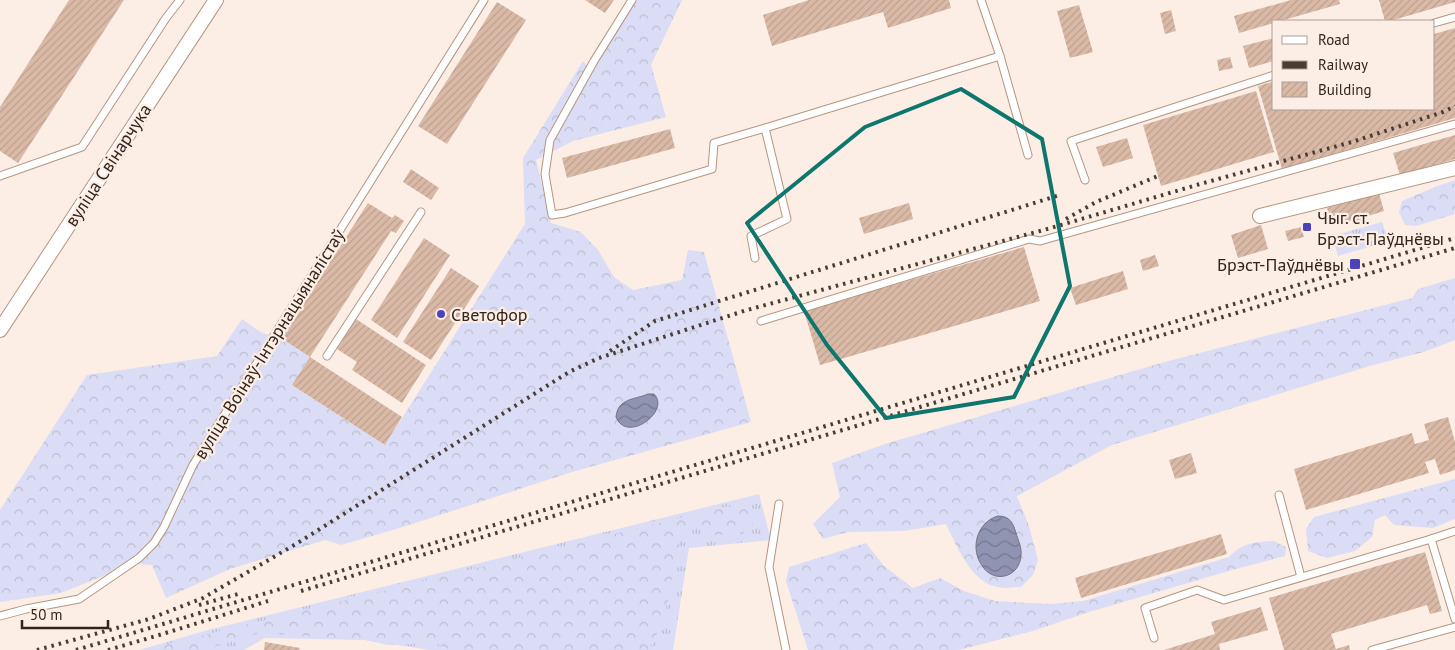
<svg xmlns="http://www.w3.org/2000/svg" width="1455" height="650" font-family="'PT Sans',sans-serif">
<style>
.grass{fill:url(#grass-tufts)}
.forest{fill:url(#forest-crowns);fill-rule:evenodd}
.water{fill:url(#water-waves);stroke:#747284}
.building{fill:url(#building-hatch)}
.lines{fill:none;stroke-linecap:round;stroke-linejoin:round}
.service-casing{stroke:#b59582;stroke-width:9}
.minor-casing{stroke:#b59582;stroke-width:16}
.service{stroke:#fff;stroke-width:7}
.minor{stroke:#fff;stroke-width:14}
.rail{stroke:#493c34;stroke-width:4;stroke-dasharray:2.5 5;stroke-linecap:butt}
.marked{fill:none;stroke:#0f766e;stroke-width:4;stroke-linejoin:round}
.poi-dot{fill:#4c42b9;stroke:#fceee5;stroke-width:2}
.labels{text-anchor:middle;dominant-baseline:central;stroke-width:4.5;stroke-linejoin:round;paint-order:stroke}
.street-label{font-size:18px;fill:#31241c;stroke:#fceee5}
.poi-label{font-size:18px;fill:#31241c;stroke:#fceee5;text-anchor:start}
</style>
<defs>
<pattern id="grass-tufts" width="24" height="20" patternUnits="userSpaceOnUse" patternTransform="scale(1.25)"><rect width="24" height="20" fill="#daddf5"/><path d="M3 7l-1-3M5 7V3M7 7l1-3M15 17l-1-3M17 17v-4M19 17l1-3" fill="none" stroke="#bcbed1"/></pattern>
<pattern id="forest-crowns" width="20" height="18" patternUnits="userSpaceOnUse" patternTransform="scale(1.25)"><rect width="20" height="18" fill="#daddf5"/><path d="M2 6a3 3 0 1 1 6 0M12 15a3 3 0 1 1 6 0" fill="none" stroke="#bcbed1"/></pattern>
<pattern id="water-waves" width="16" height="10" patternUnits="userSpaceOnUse" patternTransform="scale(1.25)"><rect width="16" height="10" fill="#9093b1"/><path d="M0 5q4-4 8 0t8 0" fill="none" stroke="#76788f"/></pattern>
<pattern id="building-hatch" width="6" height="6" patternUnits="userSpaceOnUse" patternTransform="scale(1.25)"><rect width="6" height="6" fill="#dabaa7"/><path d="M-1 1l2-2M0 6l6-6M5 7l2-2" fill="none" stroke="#bca08f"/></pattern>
</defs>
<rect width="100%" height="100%" fill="#fceee5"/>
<g class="grass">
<path d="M1382,222L1389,241L1338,256L1332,236Z"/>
<path d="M759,494L771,540L689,548L673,650H430L365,640L265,638L244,650H139L208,630Z"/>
</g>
<g class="forest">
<path d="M635,0H682L651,65L666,117L573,141L536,160L551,223L581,232L598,250L614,277L633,290L682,280L688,250L704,252L751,422L572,472L403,527L341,545L325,540L230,569L166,598L152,565L125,563L106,575L61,593L0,602V510L87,375L217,356L242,319L262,333L281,338L310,357L292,385L385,445L525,224L523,158L583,61L592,71Z"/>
<path d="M1455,180V214L1416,226L1405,225L1399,212L1402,201L1435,187Z"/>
<path d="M1455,278V340L1424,352L1373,365L1112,445L1017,496L1029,526L1038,560L1033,575L1021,587C1014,587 1005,589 998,587C972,584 956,545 946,524L904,531L848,532L823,539L813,524L840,497L832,463L885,444L1161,363L1412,298L1418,289ZM1013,525L1021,550L1010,575C993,581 981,569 977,552Z"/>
<path d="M1455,479V519L1433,528L1394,525L1385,515L1375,520L1372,537L1355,551L1327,558L1308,551L1306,529L1314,517Z"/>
<path d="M747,505L753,523L742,534L713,535L695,525L681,532L664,619L649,650H449L445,647L435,643L388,645L365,640L259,633L204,650H152L156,647L724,507Z"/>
<path d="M1274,541L1286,547L1285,556L1232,570L1086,613L1033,631L959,650H808L786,581L789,567L866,543L884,566L913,588L940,578L964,591L995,601L1051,604L1083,601L1229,557C1243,543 1254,542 1274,541Z"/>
</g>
<g class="water">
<path d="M648,394H654C671,411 627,444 616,417C618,398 634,400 648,394Z"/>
<path d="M998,516C1010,516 1013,523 1016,533C1018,540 1022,548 1021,555C1020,577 995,584 983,567C969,549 977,522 998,516Z"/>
</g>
<g class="building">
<path d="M69,0H124L18,163L0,151V107Z"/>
<path d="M585,0H614L605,13Z"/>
<path d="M809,0H949L951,8L888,28L883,12L772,46L763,15Z"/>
<path d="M1291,0H1339L1340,4L1280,21H1274V23L1239,33L1234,16Z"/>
<path d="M1379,0H1455V2L1390,21H1385Z"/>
<path d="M497,2L526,20L447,144L418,126Z"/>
<path d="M1079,5L1093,52L1070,58L1057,11Z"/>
<path d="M1171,10L1176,31L1165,34L1160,13Z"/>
<path d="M1455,28V118L1282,169L1258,86L1274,81V109H1434V34Z"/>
<path d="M1274,38V61L1249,68L1243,46Z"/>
<path d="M1230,57L1233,68L1219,71L1217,60Z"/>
<path d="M1256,91L1274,152L1161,186L1143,125Z"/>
<path d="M670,129L675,148L567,178L562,158Z"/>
<path d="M1455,135V159L1400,175L1393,153Z"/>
<path d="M1127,138L1133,158L1103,167L1096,147Z"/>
<path d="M411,169L439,188L431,200L403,182Z"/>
<path d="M1379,193L1384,211L1365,217L1366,220L1354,223L1353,220L1332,226L1327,208L1348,202L1347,199L1358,196L1359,199Z"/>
<path d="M368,203L392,218L395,215L404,221L396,233L391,231L310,357L402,417L385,445L292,385L310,357L281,338Z"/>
<path d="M909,203L913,219L864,234L859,218Z"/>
<path d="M1261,225L1268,249L1238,258L1231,235Z"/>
<path d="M1301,227L1304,237L1288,241L1285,231Z"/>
<path d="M424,238L450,255L397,338L371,320Z"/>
<path d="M1024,247L1040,301L820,365L804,311Z"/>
<path d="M1155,255L1159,266L1143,271L1140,260Z"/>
<path d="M451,268L479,286L431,360L403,342Z"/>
<path d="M1123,271L1128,289L1076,305L1070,288Z"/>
<path d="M356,319L426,365L402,403L352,370L357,362L337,349Z"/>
<path d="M1448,417L1455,442V470L1440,475L1435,459L1425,462L1429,473L1306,510L1294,469L1412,433L1415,444L1429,440L1424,424Z"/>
<path d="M1191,453L1197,473L1175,479L1169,460Z"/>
<path d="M1221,534L1227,554L1081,598L1075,578Z"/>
<path d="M1425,552L1442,611L1430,614L1427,605L1331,634L1336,649L1349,645L1350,650H1284L1269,598Z"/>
<path d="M1261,607L1268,630L1219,644L1220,650H1164L1215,634L1211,622Z"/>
<path d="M265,642L300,648L299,650H264Z"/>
</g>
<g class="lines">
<defs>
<g id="service">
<path d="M632,0L594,61L550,140L545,174L552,215L565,213L712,169L714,143L765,128L787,219L751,236L755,258"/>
<path d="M1434,23L1455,17"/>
<path d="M1000,56L1028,155"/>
<path d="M765,128L1000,56L981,0"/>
<path d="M0,176L82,147L166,18L180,0"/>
<path d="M1085,180L1071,141L1274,75"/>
<path d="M761,321L1029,239L1040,241L1455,124"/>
<path d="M327,356L421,212"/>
<path d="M1279,495L1301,577"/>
<path d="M779,504L769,567L786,650"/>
<path d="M1455,531L1431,539L1455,619"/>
<path d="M0,616L26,609L79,599L139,558L154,543L164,527L193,465L484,0"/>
<path d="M1154,638L1145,608L1197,590L1224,600L1431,539"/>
<path d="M1372,650L1455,627"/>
</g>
<g id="minor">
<path d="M1260,216L1455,168"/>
<path d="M0,330L216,0"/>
</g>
</defs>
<use href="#service" class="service-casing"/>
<use href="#minor" class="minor-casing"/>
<use href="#service" class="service"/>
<use href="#minor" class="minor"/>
<g class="rail">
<path d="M1066,219L1096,202L1158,176"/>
<path d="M610,351L655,321L1060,195"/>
<path d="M301,591L1455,248"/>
<path d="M199,605L238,594"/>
<path d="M37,650L149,619L203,598L296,544L569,372L599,358L747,310L1051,228L1200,184L1352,142L1443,112L1455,106"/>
<path d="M76,650L1455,238"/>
<path d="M108,650L156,636L268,601"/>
</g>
</g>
<path class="marked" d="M961,89L1042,139L1070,286L1014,397L886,418L827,345L747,223L865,127Z"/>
<g class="poi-dot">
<rect x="1302" y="222" width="10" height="10" rx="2.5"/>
<rect x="1349" y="258" width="12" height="12" rx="2.5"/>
<circle cx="441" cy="314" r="5"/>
</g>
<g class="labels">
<g class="street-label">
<text transform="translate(108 165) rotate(-57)">вуліца Свінарчука</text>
<text transform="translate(269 344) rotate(-58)">вуліца Воінаў-Інтэрнацыяналістаў</text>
</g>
<g class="poi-label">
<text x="1317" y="217">Чыг. ст.<tspan x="1317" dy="21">Брэст-Паўднёвы</tspan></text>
<text x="1344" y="264" text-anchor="end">Брэст-Паўднёвы</text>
<text x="451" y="314">Светофор</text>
</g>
</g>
<rect x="1272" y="20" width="162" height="90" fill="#fceee5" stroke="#ab9d95"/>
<rect x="1282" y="36" width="25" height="8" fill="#ffffff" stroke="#ab9d95"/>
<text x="1318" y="45" font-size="15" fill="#31241c">Road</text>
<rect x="1282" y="61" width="25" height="8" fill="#493c34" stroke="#ab9d95"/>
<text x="1318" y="70" font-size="15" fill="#31241c">Railway</text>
<rect x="1282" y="82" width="25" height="15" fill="url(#building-hatch)" stroke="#ab9d95"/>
<text x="1318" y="95" font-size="15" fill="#31241c">Building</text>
<path d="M22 620v8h86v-8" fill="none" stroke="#31241c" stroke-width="2.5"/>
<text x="30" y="620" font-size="15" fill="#31241c" stroke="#fceee5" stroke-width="4" paint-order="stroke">50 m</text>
</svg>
